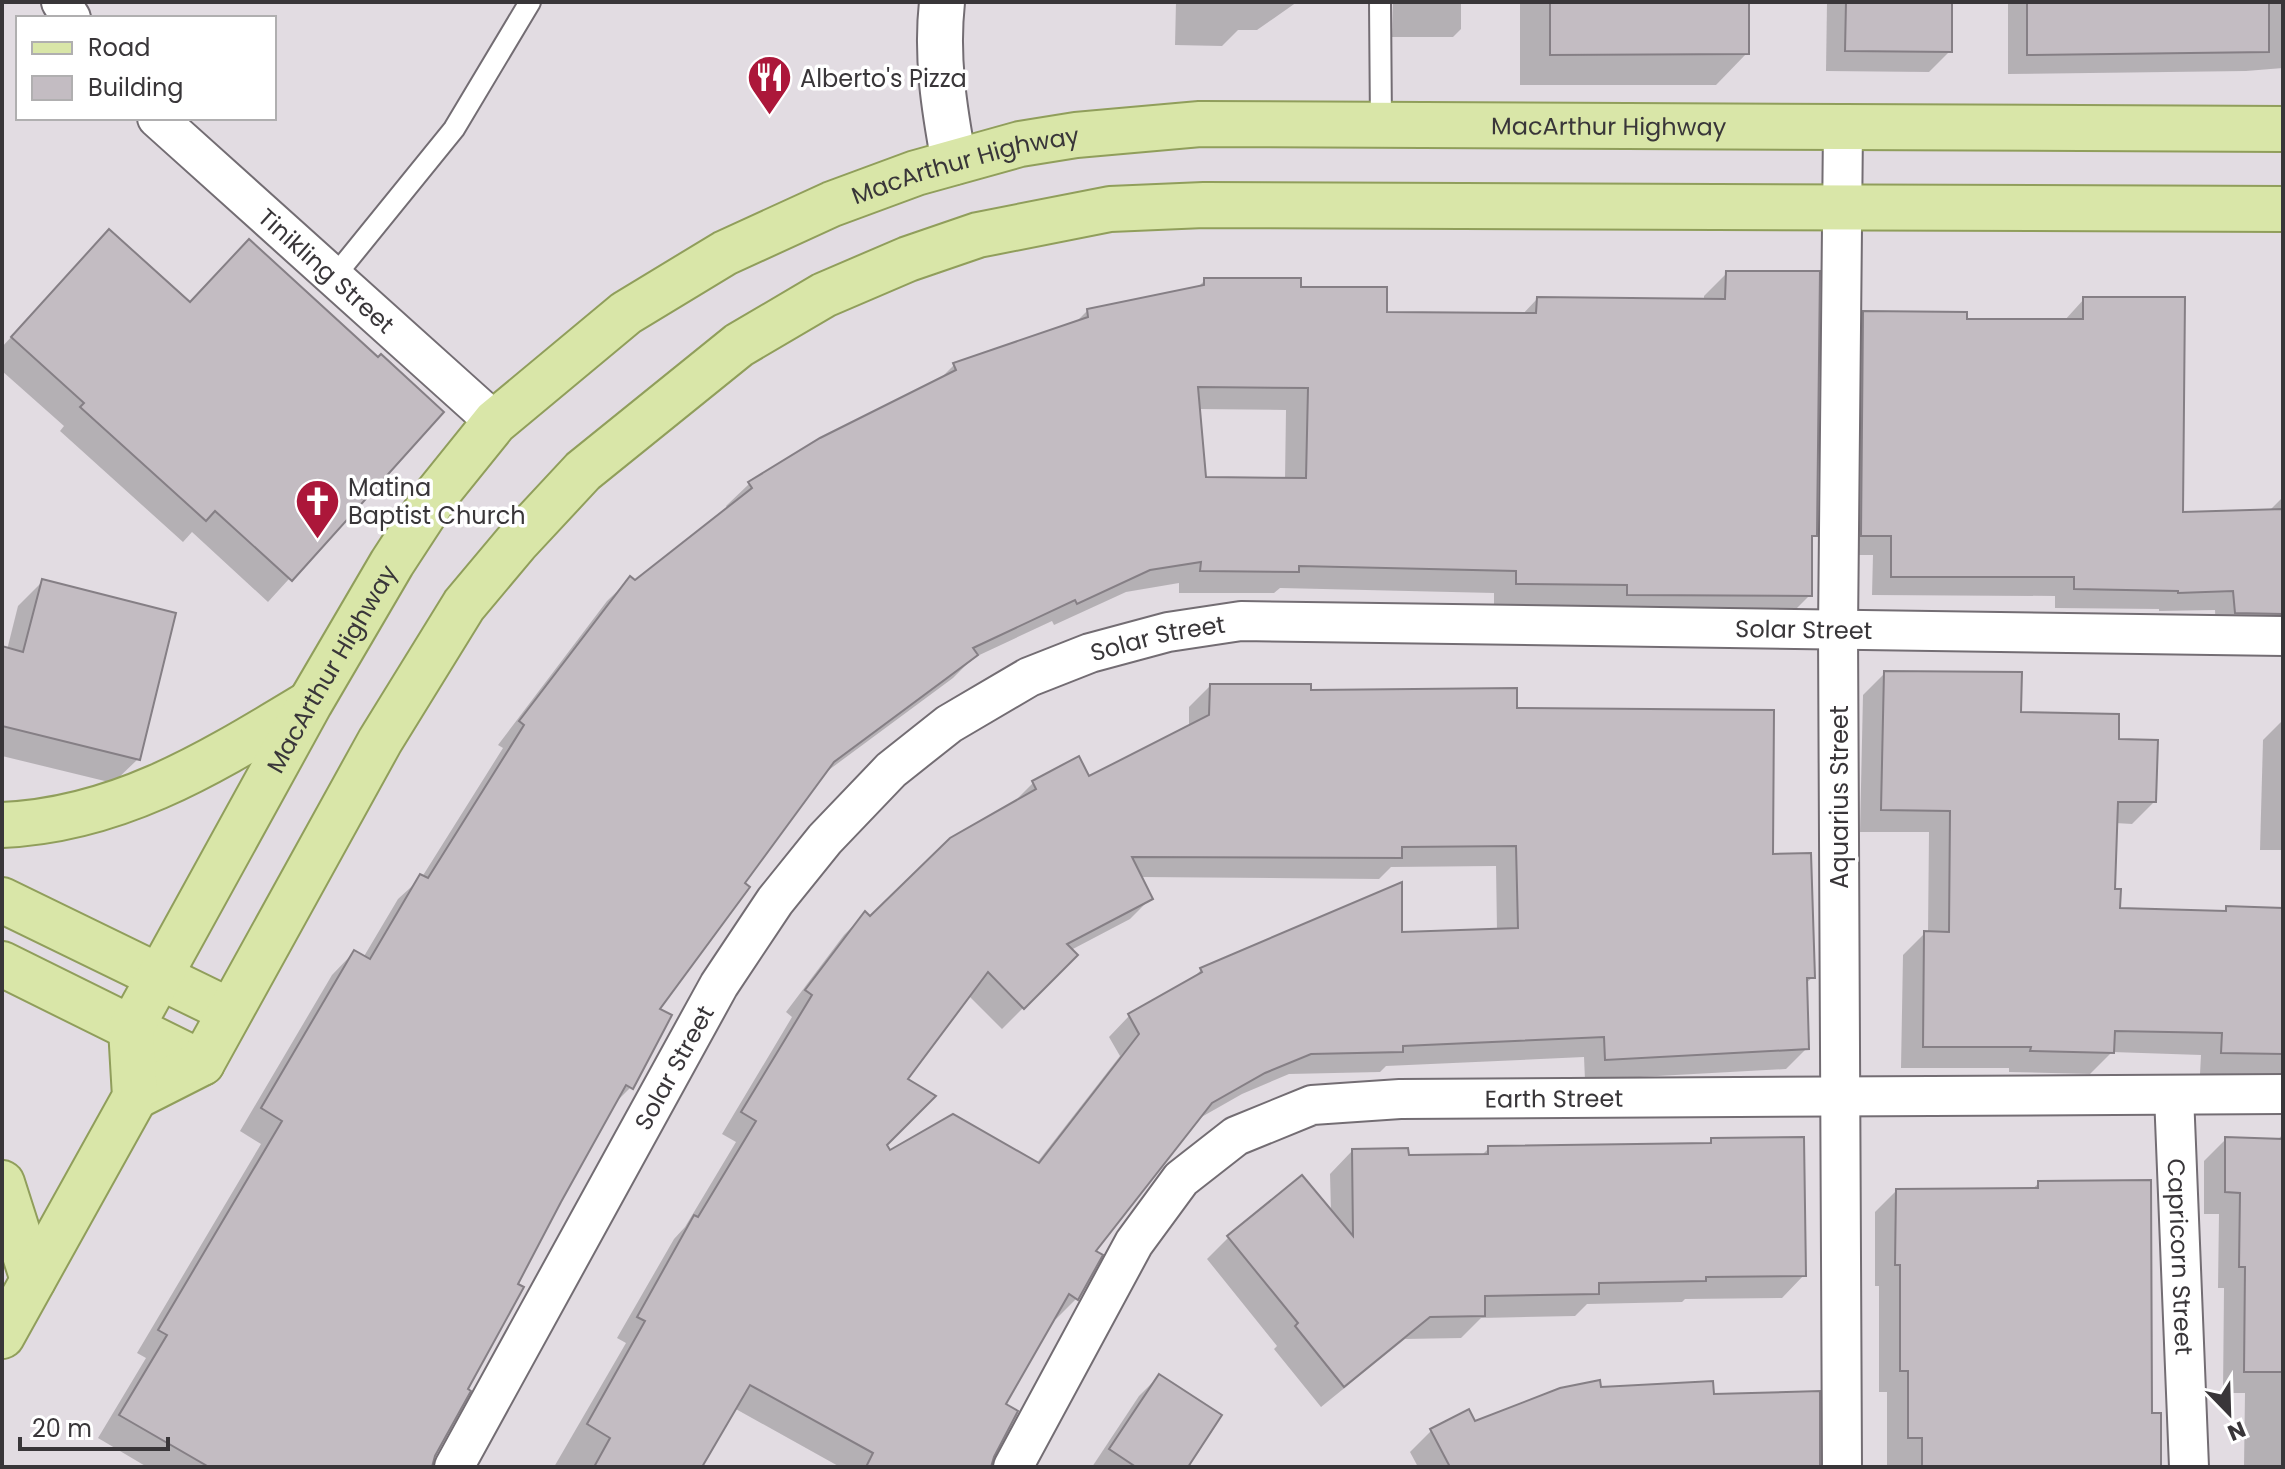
<svg xmlns="http://www.w3.org/2000/svg" width="2285" height="1469" font-family="Poppins,sans-serif">
<style>
.shadow{fill:#0003;fill-rule:evenodd}
.building{fill:#c3bcc2;stroke:#857f85;stroke-width:2;fill-rule:evenodd}
.lines{fill:none;stroke-linecap:round;stroke-linejoin:round}
.service-casing{stroke:#736d73;stroke-width:24}
.minor-casing{stroke:#736d73;stroke-width:42}
.tertiary-casing{stroke:#736d73;stroke-width:48}
.primary-casing{stroke:#909e5b;stroke-width:48}
.service{stroke:#fff;stroke-width:20}
.minor{stroke:#fff;stroke-width:38}
.tertiary{stroke:#fff;stroke-width:44}
.primary{stroke:#d9e6a8;stroke-width:44}
.labels{text-anchor:middle;dominant-baseline:central;stroke-width:7;stroke-linejoin:round;paint-order:stroke}
.poi-label{font-size:24px;fill:#393639;stroke:#fff;text-anchor:start}
.street-label{font-size:24px;fill:#393639;stroke:#fff}
</style>
<rect width="100%" height="100%" fill="#e2dce2"/>
<g class="shadow">
<path d="M1176,2H1297L1257,30H1238L1222,46L1175,45Z"/>
<path d="M1393,2H1461V29L1453,37H1392Z"/>
<path d="M1520,2H1747V53L1716,85H1520Z"/>
<path d="M1827,2H1950V51L1929,72L1826,71Z"/>
<path d="M2008,2H2283V68L2246,71L2008,74Z"/>
<path d="M88,253L189,304L378,359L441,412L268,602L192,532L183,542L60,431L64,426L2,371V347Z"/>
<path d="M1727,273L1815,535L1810,540V595L1787,618L1605,617V606H1494V593L1280,588L1274,593H1179V583L1126,592L1054,625L1052,621L973,658L953,678L822,775L742,883L657,1009L631,1087L613,1105L515,1285L433,1456L430,1467H147L98,1438L146,1358L137,1353L261,1144L240,1131L332,975L354,952L363,958L398,899L422,877L503,748L498,745L607,601L630,579L635,583L728,509L726,506L749,484L820,439L938,381L954,365L1075,323L1088,310L1196,289L1205,280L1299,289L1385,314L1522,315L1537,299L1704,300V296ZM1198,409L1286,410L1285,479H1204Z"/>
<path d="M2084,299L2181,514L2269,511L2283,497V632H2216L2215,610L2159,611V609L2055,608V596L1872,595L1873,555H1842L1845,332L1864,313L1965,321H2064Z"/>
<path d="M43,581L138,759L113,783L2,756V648L7,650L18,606Z"/>
<path d="M1885,673L2019,714L2117,741L2154,802L2132,824L2115,823L2113,891L2118,910L2222,913L2227,908L2283,909V1076L2200,1074L2201,1055L2112,1052L2090,1074L2009,1072V1068H1901L1903,955L1925,933H1928L1929,832H1860L1863,695Z"/>
<path d="M1210,686L1515,710L1771,856L1813,977L1805,984L1807,1048L1786,1069L1585,1080L1584,1057L1386,1066L1380,1072L1289,1074L1242,1094L1198,1119L1093,1252L1077,1298L1056,1319L1053,1318L1003,1405L989,1467H840L734,1408L700,1467H554L626,1343L617,1338L674,1239L685,1227L736,1142L722,1134L792,1017L786,1012L844,935L865,914L871,918L1012,804L1033,783L1088,779L1189,728V707ZM1496,866L1497,931L1400,934L1201,970L1189,982L1129,1016L1109,1037L1120,1056L1036,1164L890,1152L884,1145L905,1080L968,995L1002,1029L1076,955L1071,950L1130,919L1151,898L1140,877L1379,879L1391,867Z"/>
<path d="M2283,720V850H2260L2263,740Z"/>
<path d="M2282,1135L2283,1467H2244L2245,1393H2223L2224,1288H2218L2219,1214H2204V1161L2226,1139L2277,1141Z"/>
<path d="M1712,1140L1804,1275L1782,1298L1685,1299L1682,1302L1587,1304L1575,1316L1481,1318L1461,1338L1405,1339L1321,1407L1274,1349L1277,1346L1207,1259L1229,1237L1331,1212L1330,1174L1352,1151L1407,1157L1481,1156L1489,1148L1707,1145Z"/>
<path d="M2039,1183L2150,1415L2159,1467H1887V1392H1879V1286H1875V1212L1896,1191L2031,1190Z"/>
<path d="M1159,1376L1186,1467H1092L1139,1396Z"/>
<path d="M1599,1389L1712,1397L1818,1467H1418L1410,1452L1432,1430L1474,1423Z"/>
</g>
<g class="building">
<path d="M1550,2H1749V54L1550,55Z"/>
<path d="M1846,2H1952V52L1845,51Z"/>
<path d="M2027,2H2269V52L2027,55Z"/>
<path d="M109,229L190,302L249,239L378,357L381,354L444,412L292,581L215,511L206,521L80,407L84,403L11,337Z"/>
<path d="M1726,271H1820L1817,536H1812V596L1627,595V585L1516,584V571L1299,566V572L1200,571L1201,562L1150,570L1077,604L1075,600L973,648L978,655L834,762L745,883L750,887L660,1009L672,1015L633,1089L626,1085L561,1202L518,1284L524,1287L468,1389L471,1391L435,1456L432,1467H209L119,1415L167,1335L158,1330L282,1121L261,1108L354,950L370,959L420,874L428,878L524,725L519,721L630,576L635,580L752,488L748,482L820,438L956,370L953,363L1088,317L1087,309L1204,285V278H1301V287H1387V312L1536,313L1537,297L1725,299ZM1198,387L1308,388L1306,478L1206,477Z"/>
<path d="M2083,297H2185L2183,512L2283,509V614L2235,613L2233,591L2178,593V591L2074,589V577H1891V536H1861L1863,311L1967,312V319H2083Z"/>
<path d="M42,579L176,613L140,760L2,726V646L23,652Z"/>
<path d="M1884,671L2022,672L2021,712L2119,714V739L2158,740L2156,802H2118L2115,889H2121L2120,908L2226,911V906L2283,908V1054L2221,1053L2222,1033L2115,1031L2114,1053L2030,1051L2031,1047H1923L1924,931L1949,932L1950,811L1881,810Z"/>
<path d="M1210,684H1311V690L1517,688V708L1774,710L1773,854L1811,853L1815,978H1807L1809,1049L1605,1060L1604,1037L1403,1046V1052L1311,1054L1265,1073L1212,1103L1096,1251L1103,1255L1078,1300L1069,1294L1006,1404L1018,1411L994,1457L991,1467H866L873,1453L750,1385L702,1467H594L610,1438L587,1424L645,1321L637,1317L694,1215L698,1217L756,1121L741,1112L812,995L805,990L865,911L870,916L950,838L1036,789L1032,781L1079,756L1089,776L1209,715ZM1516,846L1518,928L1402,932V882L1200,968L1202,972L1128,1014L1139,1034L1039,1163L953,1114L890,1150L887,1145L936,1096L908,1079L988,972L1024,1009L1078,955L1067,944L1153,899L1132,857L1402,858V847Z"/>
<path d="M1804,1137L1806,1276L1706,1277V1281L1599,1283V1294L1485,1296V1316L1430,1317L1344,1387L1295,1326L1298,1323L1227,1236L1302,1175L1353,1236L1352,1149L1408,1148L1409,1155L1488,1154V1146L1711,1143V1138Z"/>
<path d="M2225,1137L2283,1139V1372H2244L2245,1267H2239L2240,1193L2225,1192Z"/>
<path d="M2151,1180L2152,1413H2161V1467H1922V1438H1908V1371H1900V1265H1895L1896,1189L2038,1188V1181Z"/>
<path d="M1159,1374L1222,1415L1188,1467H1136L1109,1449Z"/>
<path d="M1600,1380L1601,1387L1713,1381L1714,1394L1820,1391V1467H1450L1430,1429L1469,1409L1475,1421L1560,1388Z"/>
</g>
<g class="lines">
<defs>
<g id="service">
<path d="M1380,2L1381,125"/>
<path d="M334,277L454,129L530,2"/>
</g>
<g id="minor">
<path d="M61,2L71,18"/>
<path id="s1" d="M157,118L495,422"/>
<path id="s2" d="M2174,1095L2189,1467"/>
<path id="s3" d="M454,1467L719,985L775,901L825,839L891,770L949,724L1029,677L1090,653L1168,632L1241,621L2283,636"/>
<path id="s4" d="M1013,1467L1134,1243L1181,1179L1236,1136L1312,1105L1400,1099L2283,1094"/>
<path d="M1842,1467L1838,630L1843,127"/>
</g>
<path id="tertiary" d="M942,2C936,57 944,108 954,162"/>
<g id="primary">
<path d="M2,825C119,820 210,763 308,704"/>
<path d="M2,900L230,1011"/>
<path d="M2,964L202,1063"/>
<path d="M135,1097L202,1063L380,741L464,605L516,543L583,471L739,345L824,295L908,259L978,235L1110,209L1204,205L2283,209"/>
<path d="M2,1183L33,1280"/>
<path id="s5" d="M2,1336L135,1097L131,1028L310,703L392,563L437,494L495,422L626,313L725,253L832,204L916,173L1020,144L1076,135L1200,124L2283,129"/>
</g>
</defs>
<use href="#service" class="service-casing"/>
<use href="#minor" class="minor-casing"/>
<use href="#tertiary" class="tertiary-casing"/>
<use href="#primary" class="primary-casing"/>
<use href="#service" class="service"/>
<use href="#minor" class="minor"/>
<use href="#tertiary" class="tertiary"/>
<use href="#primary" class="primary"/>
</g>
<defs>
<symbol id="restaurant-pin" viewBox="-11 -11 22 30"><path d="M0 17L-7.5 6A9.5 9.5 0 1 1 7.5 6Z" fill="#ac173a" stroke="#fff"/><path d="M-5-6h1v4h1v-4h1v4h1v-4h1v5L-1.5 .5V6h-2V.5L-5-1ZM5-6V6H3V1.5H1.5Q1.5-4 5-6Z" fill="#fff"/></symbol>
<symbol id="church-pin" viewBox="-11 -11 22 30"><path d="M0 17L-7.5 6A9.5 9.5 0 1 1 7.5 6Z" fill="#ac173a" stroke="#fff"/><path d="M-1.2-6h2.4v3.5h3.3v2.4h-3.3V6h-2.4V-.1h-3.3v-2.4h3.3Z" fill="#fff"/></symbol>
</defs>
<g fill-rule="evenodd">
<use href="#restaurant-pin" x="744" y="52" width="51" height="69"/>
<use href="#church-pin" x="292" y="476" width="51" height="69"/>
</g>
<g class="labels">
<g class="poi-label">
<text x="800" y="78">Alberto's Pizza</text>
<text x="348" y="487">Matina<tspan x="348" dy="28">Baptist Church</tspan></text>
</g>
<g class="street-label">
<text stroke="none"><textPath href="#s5" startOffset="2242">MacArthur Highway</textPath></text>
<text stroke="none"><textPath href="#s5" startOffset="1594">MacArthur Highway</textPath></text>
<text stroke="none"><textPath href="#s1" startOffset="228">Tinikling Street</textPath></text>
<text stroke="none"><textPath href="#s3" startOffset="1776">Solar Street</textPath></text>
<text stroke="none"><textPath href="#s3" startOffset="1128">Solar Street</textPath></text>
<text stroke="none"><textPath href="#s5" startOffset="754">MacArthur Highway</textPath></text>
<text transform="translate(1839 797) rotate(-90)">Aquarius Street</text>
<text stroke="none"><textPath href="#s3" startOffset="456">Solar Street</textPath></text>
<text stroke="none"><textPath href="#s4" startOffset="728">Earth Street</textPath></text>
<text stroke="none"><textPath href="#s2" startOffset="162">Capricorn Street</textPath></text>
</g>
</g>
<rect width="2285" height="1469" fill="none" stroke="#393639" stroke-width="8"/>
<rect x="16" y="16" width="260" height="104" fill="#ffffff" stroke="#b0afb0" stroke-width="2"/>
<rect x="32" y="42" width="40" height="12" fill="#d9e6a8" stroke="#b0afb0" stroke-width="2"/>
<text x="88" y="56" font-size="24" fill="#393639">Road</text>
<rect x="32" y="76" width="40" height="24" fill="#c3bcc2" stroke="#b0afb0" stroke-width="2"/>
<text x="88" y="96" font-size="24" fill="#393639">Building</text>
<g transform="translate(2229 1413) rotate(157)" stroke="#ffffff" stroke-width="6" paint-order="stroke">
<path d="M0-6L14 30L0 20L-14 30Z" fill="#393639"/>
<text y="-12" font-size="22" font-weight="bold" text-anchor="middle" fill="#393639">N</text>
</g>
<path d="M20 1437v12h148v-12" fill="none" stroke="#393639" stroke-width="4"/>
<text x="32" y="1437" font-size="24" fill="#393639" stroke="#ffffff" stroke-width="6" paint-order="stroke">20 m</text>
</svg>
